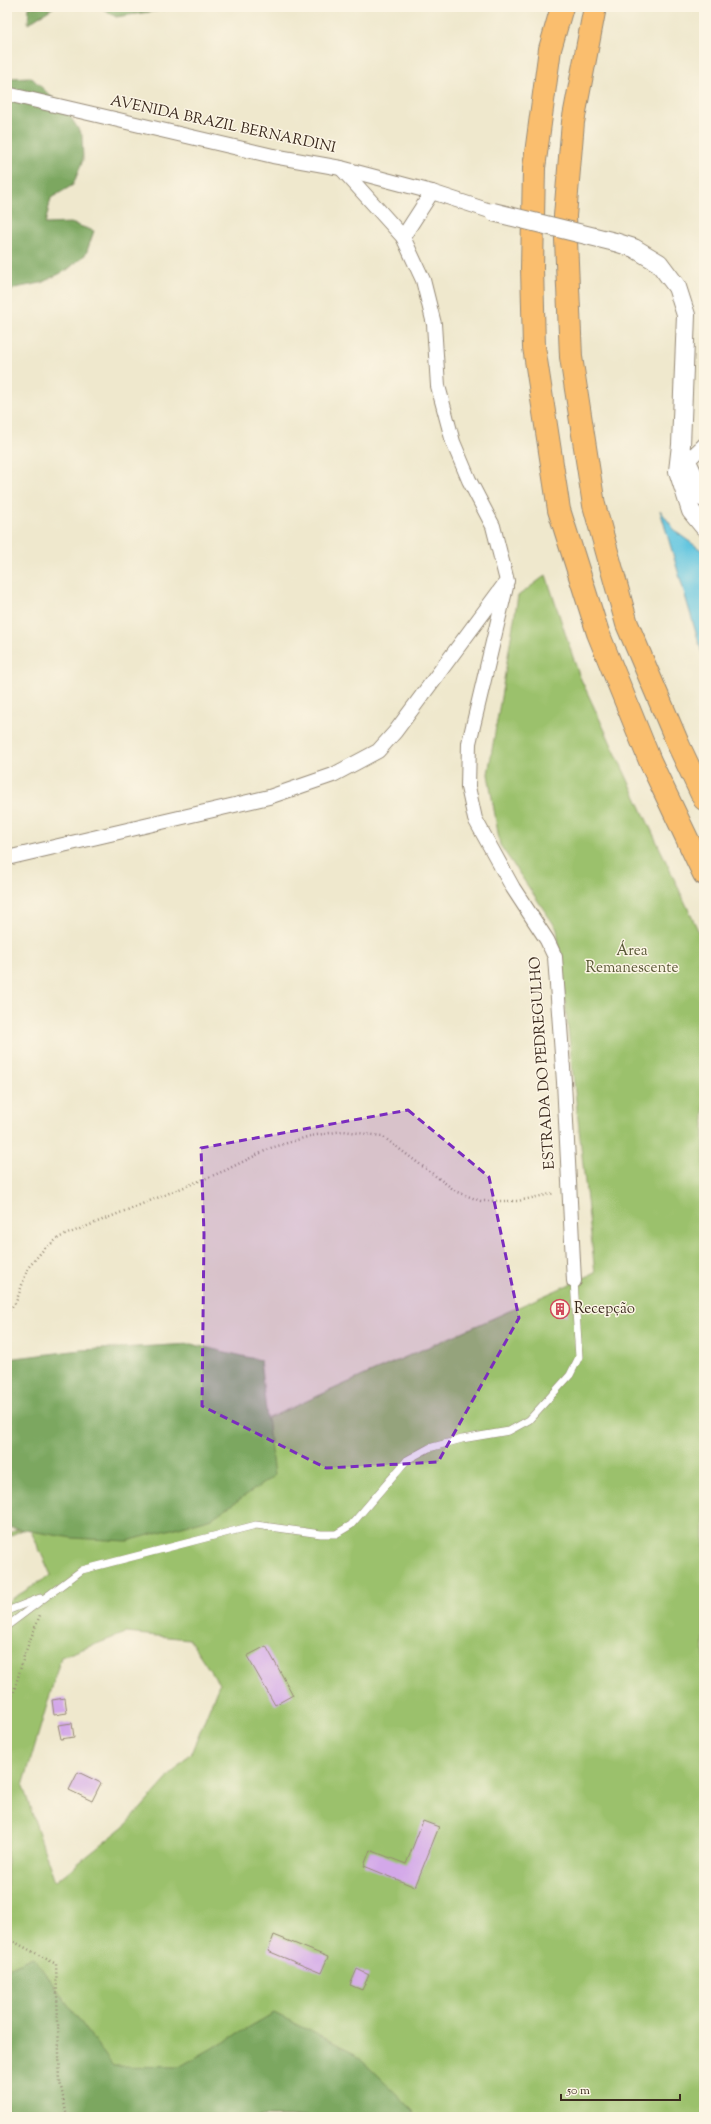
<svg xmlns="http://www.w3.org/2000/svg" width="711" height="2124" font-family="'Sorts Mill Goudy',serif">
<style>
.green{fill:#9bc16c;stroke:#6b7645;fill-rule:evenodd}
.forest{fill:#7ca760;stroke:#5c683f}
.water{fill:#63c6e0;stroke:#4f787f}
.building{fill:#d3a8e9}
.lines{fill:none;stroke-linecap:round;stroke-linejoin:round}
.service-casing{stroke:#958976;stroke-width:8}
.minor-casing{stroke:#958976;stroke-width:16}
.tertiary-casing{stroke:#958976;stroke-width:20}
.motorway-casing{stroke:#958976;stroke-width:24}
.path{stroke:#958976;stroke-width:2.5;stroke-dasharray:1 3;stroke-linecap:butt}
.service{stroke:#fff;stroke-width:7}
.minor{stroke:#fff;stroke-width:14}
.tertiary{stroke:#fff;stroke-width:18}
.motorway{stroke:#fabe6e;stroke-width:22}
.tertiary-bridge-casing{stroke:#958976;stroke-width:20;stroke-linecap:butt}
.tertiary-bridge{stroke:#fff;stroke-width:18}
.marked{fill:#7b2cbf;fill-opacity:0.2;stroke:#7b2cbf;stroke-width:3;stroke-dasharray:8 5;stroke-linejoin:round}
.labels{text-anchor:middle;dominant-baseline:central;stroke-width:3;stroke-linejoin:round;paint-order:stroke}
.street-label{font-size:15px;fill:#3b2a1e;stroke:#fcf5e5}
.park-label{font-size:15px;fill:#585735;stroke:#fcf5e5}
.poi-label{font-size:15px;fill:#3b2a1e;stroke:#fcf5e5;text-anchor:start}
</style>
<rect width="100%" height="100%" fill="#fcf5e5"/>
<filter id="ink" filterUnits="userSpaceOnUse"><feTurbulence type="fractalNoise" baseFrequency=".025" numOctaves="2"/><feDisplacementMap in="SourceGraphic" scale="8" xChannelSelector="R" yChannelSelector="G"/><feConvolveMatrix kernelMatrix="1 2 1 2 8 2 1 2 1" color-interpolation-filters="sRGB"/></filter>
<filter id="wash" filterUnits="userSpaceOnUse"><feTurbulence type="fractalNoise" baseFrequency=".012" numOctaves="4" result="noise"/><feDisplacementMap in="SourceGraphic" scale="16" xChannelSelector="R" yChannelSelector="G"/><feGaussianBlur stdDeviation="0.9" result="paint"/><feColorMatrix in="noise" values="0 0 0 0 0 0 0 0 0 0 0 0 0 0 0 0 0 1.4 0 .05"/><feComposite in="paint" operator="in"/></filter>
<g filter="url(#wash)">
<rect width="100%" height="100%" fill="#efe8cd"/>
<path class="green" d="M546,575L579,675L704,943V2117H7V1602L51,1575L29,1527L7,1537V1534L595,1273L557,929L500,845L488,774L518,596ZM126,1633L189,1639L219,1684L192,1751L127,1824L55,1882L23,1786L61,1657Z"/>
<g class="forest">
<path d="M29,7H54L28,24Z"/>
<path d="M100,7H182L116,17Z"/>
<path d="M31,77L68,113L82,135L83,160L73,185L51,198L45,224L71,223L94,231L86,254L67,270L41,283L15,288L7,296V78Z"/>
<path d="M191,1344L260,1360L274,1476L212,1518L127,1541L72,1538L7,1527V1359L81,1350Z"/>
<path d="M33,1957L113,2066L179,2067L274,2013L353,2052L414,2111L413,2117H7V1968Z"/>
</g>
<path class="water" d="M660,510L676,532L704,552V660Z"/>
<g id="blocks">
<g class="building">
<path d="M566,1301L567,1315L555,1316L553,1302Z"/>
<path d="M266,1646L293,1695L275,1705L247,1656Z"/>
<path d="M65,1698L67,1713L54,1715L52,1700Z"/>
<path d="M72,1723L74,1737L61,1739L58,1725Z"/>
<path d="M78,1772L101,1783L92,1801L69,1790Z"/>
<path d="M423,1821L439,1827L415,1887L364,1866L370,1850L406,1864Z"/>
<path d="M274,1935L328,1957L321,1973L268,1951Z"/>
<path d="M357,1969L369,1975L362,1990L350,1985Z"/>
</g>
</g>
</g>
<g filter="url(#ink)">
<use href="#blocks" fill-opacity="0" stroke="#958976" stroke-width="1"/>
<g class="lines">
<defs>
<g id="service">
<path d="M7,1611L40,1598"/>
<path d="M7,1626L82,1570L256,1525L321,1534H336L351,1525L407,1460L429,1448L462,1439L509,1431L529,1420L570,1375L579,1357L574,1281"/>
</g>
<g id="minor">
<path d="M7,94L273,156L341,168L432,192L493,212"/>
<path d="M403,237L432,192"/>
<path d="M681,467L704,445"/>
<path d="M506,587L469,743L468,787L475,819L513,888L547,940L555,957L564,1082L574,1281"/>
<path d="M7,858L269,797L333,775L378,751L395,732L507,581L493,526L469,480L453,442L438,386L434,324L423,280L403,237L341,168"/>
</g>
<g id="tertiary">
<path d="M615,242L634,248L659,263L677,287L686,315L681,445L678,471L691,511L704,527"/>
<path d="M684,455L704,498"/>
</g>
<g id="motorway">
<path d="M562,7L550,49L534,168L532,268L534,347L559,510L598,633L650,761L704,874"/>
<path d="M595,7L573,122L565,216L571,357L594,505L627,624L679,746L704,799"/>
</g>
</defs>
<use href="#service" class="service-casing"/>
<use href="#minor" class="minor-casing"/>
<use href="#tertiary" class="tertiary-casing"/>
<use href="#motorway" class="motorway-casing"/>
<g class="path">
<path d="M7,1313L16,1302L28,1268L44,1249L60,1237L224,1171L271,1148L310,1136L343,1131L382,1136L457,1192L481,1201H518L555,1193"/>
<path d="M7,1715L25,1653L40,1615"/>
<path d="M7,1938L56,1964L60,2082L67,2117"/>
</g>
<use href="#service" class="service"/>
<use href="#minor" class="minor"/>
<use href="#tertiary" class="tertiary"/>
<use href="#motorway" class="motorway"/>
<defs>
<path id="tertiary-bridge" d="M493,212L615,242"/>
</defs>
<use href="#tertiary-bridge" class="tertiary-bridge-casing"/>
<use href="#tertiary-bridge" class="tertiary-bridge"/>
</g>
</g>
<path class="marked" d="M408,1110L489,1177L519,1318L438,1462L326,1468L202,1406L204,1234L201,1148Z"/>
<defs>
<symbol id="building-ring" viewBox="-11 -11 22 22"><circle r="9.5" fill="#fcf5e5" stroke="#d1495b" stroke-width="1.5"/><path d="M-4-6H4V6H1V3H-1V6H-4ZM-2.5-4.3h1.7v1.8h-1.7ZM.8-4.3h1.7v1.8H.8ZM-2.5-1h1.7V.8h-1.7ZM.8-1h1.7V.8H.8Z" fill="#d1495b"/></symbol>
</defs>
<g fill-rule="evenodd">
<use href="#building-ring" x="549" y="1298" width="22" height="22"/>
</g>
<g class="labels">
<g class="street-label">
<text transform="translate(223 125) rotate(12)">AVENIDA BRAZIL BERNARDINI</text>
<text transform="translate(543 1063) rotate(-94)">ESTRADA DO PEDREGULHO</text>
</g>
<g class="park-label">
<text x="632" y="951">Área<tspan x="632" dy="17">Remanescente</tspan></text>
</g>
<g class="poi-label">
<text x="574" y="1309">Recepção</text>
</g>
</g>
<rect width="711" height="2124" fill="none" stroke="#fcf5e5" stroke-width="24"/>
<path d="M561 2094v6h119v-6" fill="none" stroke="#3b2a1e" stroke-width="2"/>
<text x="567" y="2094" font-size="12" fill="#3b2a1e" stroke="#fcf5e5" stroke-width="3" paint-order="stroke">50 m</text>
</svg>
